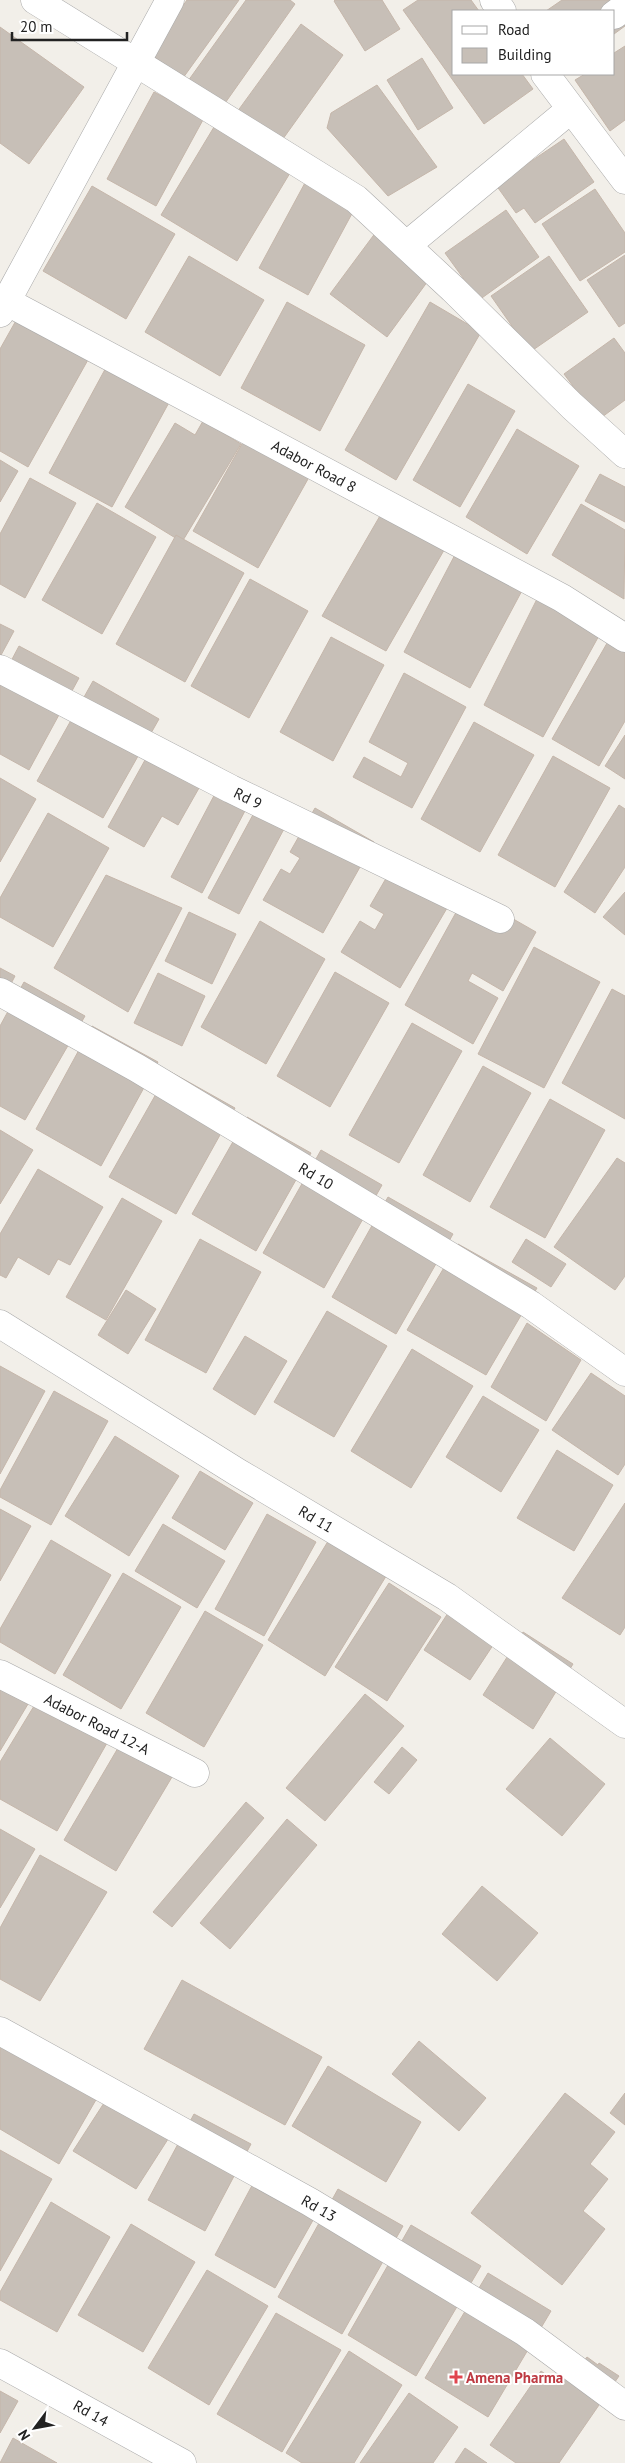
<svg xmlns="http://www.w3.org/2000/svg" width="625" height="2463" font-family="'PT Sans',sans-serif">
<style>
.building{fill:#c7bfb7;stroke:#c5b6aa}
.lines{fill:none;stroke-linecap:round;stroke-linejoin:round}
.street-casing{stroke:#a9a9a9;stroke-width:29}
.street{stroke:#fff;stroke-width:28}
.health-dot{fill:#e0444e;stroke:#fff;stroke-width:2}
.labels{text-anchor:middle;dominant-baseline:central;stroke-width:4;stroke-linejoin:round;paint-order:stroke}
.street-label{font-size:15px;fill:#222;stroke:#fff}
.health-label{font-size:15px;font-weight:bold;fill:#be3a42;stroke:#fff;text-anchor:start}
</style>
<rect width="100%" height="100%" fill="#f2efe9"/>
<g class="building">
<path d="M187,0H239L183,78L149,53Z"/>
<path d="M246,0H290L295,4L223,106L188,81Z"/>
<path d="M335,0H382L400,29L365,51L334,1Z"/>
<path d="M418,0H471L479,11H454V74H522L533,89L484,124L403,10Z"/>
<path d="M562,0H625V26L614,34V11H546Z"/>
<path d="M301,24L343,55L280,143L237,112Z"/>
<path d="M0,27L84,87L29,164L0,143Z"/>
<path d="M625,46V120L610,131L575,80L585,74H614V53Z"/>
<path d="M422,58L453,108L418,130L387,80Z"/>
<path d="M377,85L437,167L388,196L327,128L331,113Z"/>
<path d="M154,92L204,118L156,206L107,179Z"/>
<path d="M214,127L290,173L237,261L161,215Z"/>
<path d="M564,139L594,182L535,223L524,208L516,213L496,185Z"/>
<path d="M306,181L355,208L308,295L259,268Z"/>
<path d="M92,186L175,234L126,319L43,271Z"/>
<path d="M595,189L625,233V252L580,281L542,224Z"/>
<path d="M506,210L539,257L479,300L445,253Z"/>
<path d="M376,232L433,274L387,337L330,294Z"/>
<path d="M625,255V323L619,327L587,280Z"/>
<path d="M189,256L264,300L220,376L145,332Z"/>
<path d="M549,256L588,312L530,352L491,296Z"/>
<path d="M287,302L365,345L320,431L241,388Z"/>
<path d="M430,302L481,332L396,480L345,450Z"/>
<path d="M18,317L89,358L28,467L0,451V349Z"/>
<path d="M614,338L625,353V400L598,420L564,374Z"/>
<path d="M109,362L172,397L112,507L49,473Z"/>
<path d="M468,384L515,411L460,507L413,480Z"/>
<path d="M203,421L241,444L182,542L125,507L175,423L195,435Z"/>
<path d="M252,426L317,463L258,568L193,531Z"/>
<path d="M517,429L579,466L527,554L466,517Z"/>
<path d="M0,460L18,471L0,502Z"/>
<path d="M600,474L625,487V522L585,501Z"/>
<path d="M30,478L76,503L25,598L0,584V534Z"/>
<path d="M388,502L451,538L386,651L322,616Z"/>
<path d="M97,503L156,537L102,634L42,600Z"/>
<path d="M581,504L625,530L624,599L552,555Z"/>
<path d="M176,535L244,573L185,682L116,644Z"/>
<path d="M458,549L525,585L470,688L404,652Z"/>
<path d="M250,579L308,611L249,718L191,686Z"/>
<path d="M537,599L601,632L543,737L484,705Z"/>
<path d="M0,624L14,631L0,657Z"/>
<path d="M331,637L384,665L333,761L280,732Z"/>
<path d="M610,638L625,647V721L599,766L552,739Z"/>
<path d="M19,646L79,678L29,770L0,754V682Z"/>
<path d="M404,673L466,707L412,808L353,777L364,757L401,777L408,763L369,742Z"/>
<path d="M93,681L159,719L103,818L37,781Z"/>
<path d="M474,722L534,755L480,852L421,819Z"/>
<path d="M625,735V779L605,766Z"/>
<path d="M150,751L203,781L178,825L162,816L144,847L108,827Z"/>
<path d="M553,756L610,788L555,887L498,855Z"/>
<path d="M0,778L36,799L0,862Z"/>
<path d="M217,790L247,807L202,893L171,877Z"/>
<path d="M619,805L625,809V867L595,913L564,892Z"/>
<path d="M315,808L374,842L323,933L263,900L281,869L290,874L300,858L290,852Z"/>
<path d="M255,811L285,827L239,914L208,898Z"/>
<path d="M48,813L109,848L53,947L0,917V898Z"/>
<path d="M392,868L450,903L400,988L341,952L360,921L375,930L384,914L370,906Z"/>
<path d="M106,875L182,908L128,1012L54,968Z"/>
<path d="M625,892V935L603,917Z"/>
<path d="M480,900L536,932L503,991L472,973L468,981L498,998L473,1044L405,1005L459,907Z"/>
<path d="M189,912L236,934L212,984L165,961Z"/>
<path d="M260,921L325,959L266,1064L201,1027Z"/>
<path d="M534,947L600,982L544,1088L478,1054Z"/>
<path d="M0,968L15,976L0,1005Z"/>
<path d="M335,972L389,1003L330,1107L277,1076Z"/>
<path d="M158,973L205,996L182,1046L134,1023Z"/>
<path d="M24,982L85,1016L25,1120L0,1106V1026Z"/>
<path d="M612,989L625,996V1119L562,1083Z"/>
<path d="M412,1023L462,1051L399,1163L349,1135Z"/>
<path d="M92,1026L158,1062L101,1166L36,1129Z"/>
<path d="M483,1066L531,1093L470,1202L423,1175Z"/>
<path d="M169,1071L235,1108L176,1214L109,1177Z"/>
<path d="M550,1099L605,1130L545,1238L490,1207Z"/>
<path d="M247,1117L311,1153L256,1251L192,1214Z"/>
<path d="M0,1130L33,1150L0,1204Z"/>
<path d="M321,1150L382,1185L324,1288L263,1253Z"/>
<path d="M617,1158L625,1163V1276L615,1290L554,1247Z"/>
<path d="M38,1169L103,1207L70,1265L58,1259L49,1275L18,1257L6,1278L0,1275V1234Z"/>
<path d="M388,1197L453,1234L396,1334L332,1297Z"/>
<path d="M122,1198L162,1221L106,1320L66,1297Z"/>
<path d="M200,1239L261,1272L206,1373L145,1340Z"/>
<path d="M526,1239L566,1264L551,1287L512,1262Z"/>
<path d="M458,1244L537,1288L486,1375L407,1330Z"/>
<path d="M126,1290L156,1309L128,1354L98,1335Z"/>
<path d="M327,1311L387,1346L334,1437L274,1402Z"/>
<path d="M527,1323L581,1360L546,1421L491,1387Z"/>
<path d="M245,1336L287,1361L255,1415L213,1389Z"/>
<path d="M412,1349L473,1386L411,1488L351,1451Z"/>
<path d="M0,1366L45,1391L0,1474Z"/>
<path d="M591,1373L625,1396V1464L618,1475L552,1430Z"/>
<path d="M54,1391L108,1421L51,1525L0,1497V1490Z"/>
<path d="M483,1396L539,1430L501,1492L446,1457Z"/>
<path d="M115,1436L179,1476L129,1556L65,1516Z"/>
<path d="M557,1450L613,1485L574,1551L517,1518Z"/>
<path d="M200,1471L253,1503L225,1550L172,1518Z"/>
<path d="M625,1503V1627L620,1635L562,1598Z"/>
<path d="M0,1509L31,1526L0,1581Z"/>
<path d="M267,1514L316,1542L264,1636L215,1609Z"/>
<path d="M163,1524L225,1561L197,1608L135,1571Z"/>
<path d="M330,1538L388,1573L325,1676L268,1640Z"/>
<path d="M51,1540L111,1575L55,1674L0,1642V1629Z"/>
<path d="M123,1573L181,1607L121,1709L63,1675Z"/>
<path d="M389,1583L441,1617L387,1701L335,1667Z"/>
<path d="M461,1593L507,1624L470,1680L424,1650Z"/>
<path d="M205,1611L263,1645L204,1747L146,1713Z"/>
<path d="M523,1632L573,1664L533,1729L483,1695Z"/>
<path d="M0,1689L28,1704L0,1751Z"/>
<path d="M365,1694L404,1726L325,1821L286,1788Z"/>
<path d="M34,1706L107,1743L57,1831L0,1799V1762Z"/>
<path d="M550,1738L605,1784L562,1836L506,1789Z"/>
<path d="M402,1747L417,1760L389,1794L374,1782Z"/>
<path d="M118,1748L172,1777L116,1871L64,1840Z"/>
<path d="M246,1802L264,1818L172,1927L153,1912Z"/>
<path d="M287,1819L317,1845L230,1949L200,1923Z"/>
<path d="M0,1829L35,1849L0,1908Z"/>
<path d="M40,1855L107,1892L40,2001L0,1979V1928Z"/>
<path d="M482,1886L538,1933L497,1981L442,1934Z"/>
<path d="M182,1980L322,2057L285,2125L144,2049Z"/>
<path d="M419,2041L486,2098L459,2131L392,2074Z"/>
<path d="M0,2043L97,2098L59,2164L0,2129Z"/>
<path d="M328,2066L421,2122L386,2182L292,2126Z"/>
<path d="M565,2093L615,2132L590,2164L608,2179L583,2211L605,2229L562,2285L471,2213Z"/>
<path d="M625,2093V2125L610,2113Z"/>
<path d="M104,2103L170,2136L136,2189L73,2151Z"/>
<path d="M194,2114L251,2144L205,2231L148,2200Z"/>
<path d="M0,2150L52,2179L0,2271Z"/>
<path d="M264,2163L326,2197L275,2288L215,2255Z"/>
<path d="M338,2189L403,2226L342,2334L278,2297Z"/>
<path d="M51,2202L110,2237L57,2332L0,2300V2292Z"/>
<path d="M131,2224L195,2262L143,2352L78,2315Z"/>
<path d="M411,2225L481,2266L416,2376L348,2335Z"/>
<path d="M207,2270L268,2306L209,2405L148,2368Z"/>
<path d="M488,2273L551,2311L488,2417L425,2378Z"/>
<path d="M276,2313L341,2350L282,2452L217,2414Z"/>
<path d="M349,2351L402,2385L354,2463H302L286,2453Z"/>
<path d="M571,2354L583,2362L587,2357L598,2365L599,2363L619,2376L559,2463H516L490,2445L541,2371L554,2380Z"/>
<path d="M0,2391L18,2401L0,2433Z"/>
<path d="M409,2393L458,2427L433,2463H360Z"/>
<path d="M13,2438L57,2463H0Z"/>
<path d="M465,2448L487,2463H455Z"/>
</g>
<g class="lines">
<defs>
<g id="street">
<path d="M35,0L356,199L453,289L572,406L625,454"/>
<path d="M494,0L502,11"/>
<path d="M614,15L625,7"/>
<path d="M545,74L625,180"/>
<path d="M407,245L571,109"/>
<path d="M0,298L562,598L625,638"/>
<path d="M0,313L170,0"/>
<path d="M0,669L231,789L500,919"/>
<path d="M0,992L137,1068L531,1305L625,1372"/>
<path d="M0,1324L237,1472L447,1597L625,1724"/>
<path d="M0,1674L195,1773"/>
<path d="M0,2031L310,2202L525,2332L625,2406"/>
<path d="M0,2363L182,2463"/>
</g>
</defs>
<use href="#street" class="street-casing"/>
<use href="#street" class="street"/>
</g>
<path class="health-dot" d="M453.5 2369.5h5v5h5v5h-5v5h-5v-5h-5v-5h5z"/>
<g class="labels">
<g class="street-label">
<text transform="translate(314 466) rotate(28)">Adabor Road 8</text>
<text transform="translate(248 798) rotate(26)">Rd 9</text>
<text transform="translate(316 1176) rotate(31)">Rd 10</text>
<text transform="translate(316 1519) rotate(31)">Rd 11</text>
<text transform="translate(97 1724) rotate(27)">Adabor Road 12-A</text>
<text transform="translate(319 2208) rotate(30)">Rd 13</text>
<text transform="translate(91 2413) rotate(29)">Rd 14</text>
</g>
<g class="health-label">
<text x="466" y="2377">Amena Pharma</text>
</g>
</g>
<rect x="452" y="10" width="162" height="65" fill="#ffffff" stroke="#a7a7a7"/>
<rect x="462" y="26" width="25" height="8" fill="#ffffff" stroke="#a7a7a7"/>
<text x="498" y="35" font-size="15" fill="#222222">Road</text>
<rect x="462" y="48" width="25" height="15" fill="#c7bfb7" stroke="#a7a7a7"/>
<text x="498" y="60" font-size="15" fill="#222222">Building</text>
<g transform="translate(35 2428) rotate(238)" stroke="#ffffff" stroke-width="4" paint-order="stroke">
<path d="M0-4L9 19L0 12L-9 19Z" fill="#222222"/>
<text y="-8" font-size="14" font-weight="bold" text-anchor="middle" fill="#222222">N</text>
</g>
<path d="M12 32v8h115v-8" fill="none" stroke="#222222" stroke-width="2.5"/>
<text x="20" y="32" font-size="15" fill="#222222" stroke="#ffffff" stroke-width="4" paint-order="stroke">20 m</text>
</svg>
